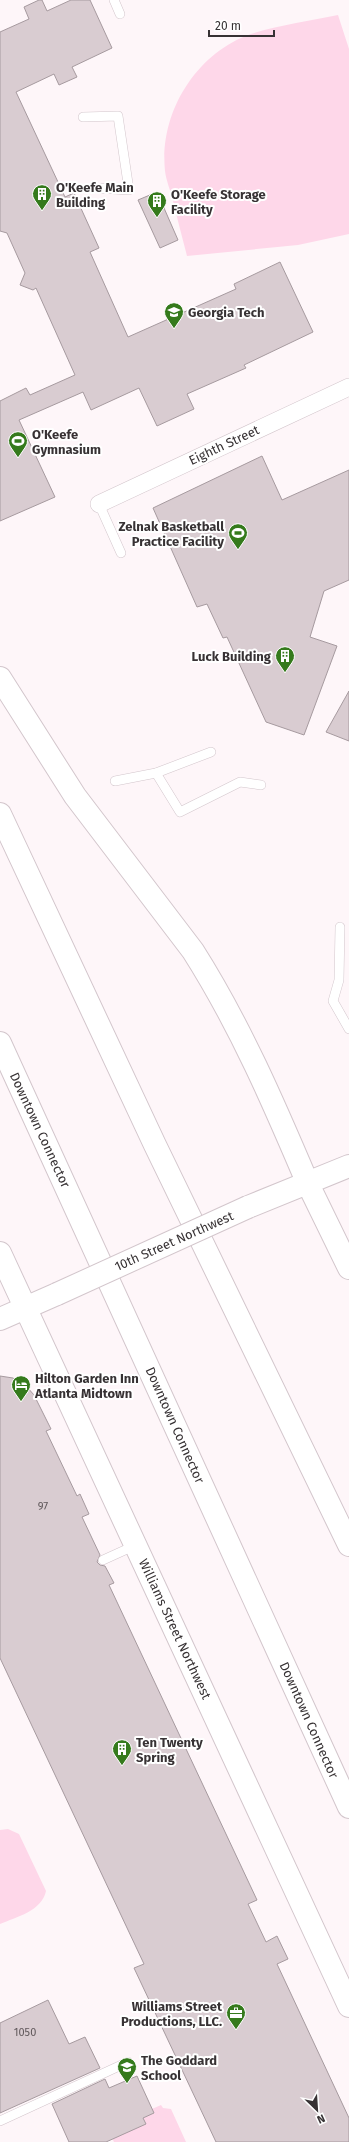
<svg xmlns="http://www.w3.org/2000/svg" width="349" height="2142" font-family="'Fira Sans',sans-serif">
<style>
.green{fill:#fed7e9}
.building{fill:#d9ccd1;stroke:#a69a9f}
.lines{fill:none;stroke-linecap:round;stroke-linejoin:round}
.service-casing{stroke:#d3c6cc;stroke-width:10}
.minor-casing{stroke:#d3c6cc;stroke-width:18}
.tertiary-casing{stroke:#d3c6cc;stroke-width:24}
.secondary-casing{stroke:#d3c6cc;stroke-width:24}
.motorway-casing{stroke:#d3c6cc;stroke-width:24}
.service{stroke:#fff;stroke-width:9}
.minor{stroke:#fff;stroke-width:17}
.tertiary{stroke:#fff;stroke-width:22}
.secondary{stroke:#fff;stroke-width:22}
.motorway{stroke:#fff;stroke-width:22}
.secondary-bridge-casing{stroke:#d3c6cc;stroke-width:24;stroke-linecap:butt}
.secondary-bridge{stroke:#fff;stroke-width:22}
.labels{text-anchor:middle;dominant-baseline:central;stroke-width:4;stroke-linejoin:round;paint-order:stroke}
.number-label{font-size:11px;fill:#60585b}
.poi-label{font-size:13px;font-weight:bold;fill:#373234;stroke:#fff;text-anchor:start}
.street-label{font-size:13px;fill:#373234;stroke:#fff}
</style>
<rect width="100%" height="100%" fill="#fef6f9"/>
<g class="green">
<path d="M338,15L349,49V234L298,245L187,256C182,237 177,217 172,197C170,189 166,180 165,171C159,113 196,53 251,34C279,25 310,21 338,15Z"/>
<path d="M8,1829L19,1834L46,1891C42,1911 16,1917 0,1924V1830Z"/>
<path d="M161,2105L163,2108L171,2109L186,2142H114L110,2134L146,2124L143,2118L154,2113L152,2109Z"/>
</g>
<g class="building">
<path d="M39,0H42L47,11L71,0H90L112,48L72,67L77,77L59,85L54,74L16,92L65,197L74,193L99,248L90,252L128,337L236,289L234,284L280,262L313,332L244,365L246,368L187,394L194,409L157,426L139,388L91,410L83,392L19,420L55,497L0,521V401L26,388L30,395L75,375L36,288L33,290L20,285L25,273L7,233L0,231V32L29,19L24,7Z"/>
<path d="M157,192L178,240L160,248L138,200Z"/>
<path d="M262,456L282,500L349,470V580L324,591L310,637L337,646L304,735L266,722L227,637L223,638L207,604L197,607L153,508Z"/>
<path d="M349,691V741L326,732Z"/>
<path d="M0,1376L13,1378L27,1387L34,1395L51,1429L46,1431L77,1496L80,1494L89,1514L82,1517L100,1555L97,1562L100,1565L105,1566L114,1583L109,1585L257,1900L248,1904L266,1942L277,1936L288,1959L277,1964L349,2118V2142H216L134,1968L144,1964L0,1658Z"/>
<path d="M48,2000L69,2044L85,2037L100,2068L0,2113V2023Z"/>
<path d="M137,2076L154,2113L143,2118L146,2124L106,2142H69L52,2104L105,2079L109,2088Z"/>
</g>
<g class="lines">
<defs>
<g id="service">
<path d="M114,0L120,14"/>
<path d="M83,117L118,116L129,190L96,188"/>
<path d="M99,504L121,553"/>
<path d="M156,773L180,812L240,782L261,785"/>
<path d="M115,781L156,773L211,752"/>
<path d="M340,927L339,980L333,1001L349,1029"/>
<path d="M103,1560L136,1545"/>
<path d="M0,2121L128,2062"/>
</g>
<path id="minor" d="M99,504L349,387"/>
<g id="tertiary">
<path d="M308,1184L349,1268"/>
<path d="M0,1253L349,2006"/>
</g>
<g id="secondary">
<path d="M248,1207L349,1166"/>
<path d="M0,1319L57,1294"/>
</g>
<g id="motorway">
<path d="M0,678L75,796L193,951C240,1025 274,1104 308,1184"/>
<path d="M0,814L155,1145L349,1545"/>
<path d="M0,1043L349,1807"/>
</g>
</defs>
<use href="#service" class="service-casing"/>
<use href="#minor" class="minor-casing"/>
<use href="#tertiary" class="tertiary-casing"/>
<use href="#secondary" class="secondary-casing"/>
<use href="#motorway" class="motorway-casing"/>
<use href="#service" class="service"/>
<use href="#minor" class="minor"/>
<use href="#tertiary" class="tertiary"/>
<use href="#secondary" class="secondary"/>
<use href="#motorway" class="motorway"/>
<defs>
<path id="secondary-bridge" d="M57,1294L248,1207"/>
</defs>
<use href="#secondary-bridge" class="secondary-bridge-casing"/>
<use href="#secondary-bridge" class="secondary-bridge"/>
</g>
<defs>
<symbol id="building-pin" viewBox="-11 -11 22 30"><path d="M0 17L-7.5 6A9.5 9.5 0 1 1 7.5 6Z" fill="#357a1c" stroke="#fff"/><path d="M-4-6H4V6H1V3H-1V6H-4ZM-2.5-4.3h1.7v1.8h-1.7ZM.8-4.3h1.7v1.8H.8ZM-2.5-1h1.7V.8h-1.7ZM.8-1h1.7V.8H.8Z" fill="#fff"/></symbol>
<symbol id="university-pin" viewBox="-11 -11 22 30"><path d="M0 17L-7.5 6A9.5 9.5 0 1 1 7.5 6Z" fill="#357a1c" stroke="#fff"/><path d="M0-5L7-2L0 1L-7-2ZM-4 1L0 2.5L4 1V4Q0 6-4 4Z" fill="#fff"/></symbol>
<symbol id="stadium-pin" viewBox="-11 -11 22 30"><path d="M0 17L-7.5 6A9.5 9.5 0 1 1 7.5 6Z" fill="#357a1c" stroke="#fff"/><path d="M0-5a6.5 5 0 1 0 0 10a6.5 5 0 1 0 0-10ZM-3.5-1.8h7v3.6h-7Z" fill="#fff"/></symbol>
<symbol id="hotel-pin" viewBox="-11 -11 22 30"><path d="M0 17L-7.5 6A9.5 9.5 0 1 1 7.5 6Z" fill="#357a1c" stroke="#fff"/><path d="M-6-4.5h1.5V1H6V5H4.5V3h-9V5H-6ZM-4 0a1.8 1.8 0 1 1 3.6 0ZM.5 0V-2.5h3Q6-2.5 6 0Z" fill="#fff"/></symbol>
<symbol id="office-pin" viewBox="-11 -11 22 30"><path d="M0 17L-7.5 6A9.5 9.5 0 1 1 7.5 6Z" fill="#357a1c" stroke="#fff"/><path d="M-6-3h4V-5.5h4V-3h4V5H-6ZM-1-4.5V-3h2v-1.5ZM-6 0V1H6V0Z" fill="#fff"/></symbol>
<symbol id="school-pin" viewBox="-11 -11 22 30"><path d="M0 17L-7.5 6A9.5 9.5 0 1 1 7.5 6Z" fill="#357a1c" stroke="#fff"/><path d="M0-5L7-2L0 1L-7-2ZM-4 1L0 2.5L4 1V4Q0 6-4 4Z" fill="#fff"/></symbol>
</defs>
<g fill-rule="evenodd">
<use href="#building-pin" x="31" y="183" width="22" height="30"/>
<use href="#building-pin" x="146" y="190" width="22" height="30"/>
<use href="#university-pin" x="163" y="301" width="22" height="30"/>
<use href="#stadium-pin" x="7" y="430" width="22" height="30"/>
<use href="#stadium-pin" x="227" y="522" width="22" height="30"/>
<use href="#building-pin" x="274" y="645" width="22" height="30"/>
<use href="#hotel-pin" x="10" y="1374" width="22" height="30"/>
<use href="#building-pin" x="111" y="1738" width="22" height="30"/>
<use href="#office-pin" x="225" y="2002" width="22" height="30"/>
<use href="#school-pin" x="116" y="2056" width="22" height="30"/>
</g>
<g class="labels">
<g class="number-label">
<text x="43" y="1506">97</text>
<text x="25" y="2032">1050</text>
</g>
<g class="poi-label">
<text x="56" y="187">O'Keefe Main<tspan x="56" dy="15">Building</tspan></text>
<text x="171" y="194">O'Keefe Storage<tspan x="171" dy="15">Facility</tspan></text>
<text x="188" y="312">Georgia Tech</text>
<text x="32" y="434">O'Keefe<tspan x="32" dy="15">Gymnasium</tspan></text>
<text x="224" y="526" text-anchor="end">Zelnak Basketball<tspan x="224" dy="15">Practice Facility</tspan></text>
<text x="271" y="656" text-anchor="end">Luck Building</text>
<text x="35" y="1378">Hilton Garden Inn<tspan x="35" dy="15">Atlanta Midtown</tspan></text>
<text x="136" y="1742">Ten Twenty<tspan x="136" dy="15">Spring</tspan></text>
<text x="222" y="2006" text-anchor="end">Williams Street<tspan x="222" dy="15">Productions, LLC.</tspan></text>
<text x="141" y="2060">The Goddard<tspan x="141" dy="15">School</tspan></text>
</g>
<g class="street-label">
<text transform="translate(224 445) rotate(-25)">Eighth Street</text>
<text transform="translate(40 1130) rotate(65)">Downtown Connector</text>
<text transform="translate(174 1241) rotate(-24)">10th Street Northwest</text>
<text transform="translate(175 1425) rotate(66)">Downtown Connector</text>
<text transform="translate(175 1629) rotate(65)">Williams Street Northwest</text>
<text transform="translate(309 1720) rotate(66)">Downtown Connector</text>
</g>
</g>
<g transform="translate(317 2110) rotate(155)" stroke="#ffffff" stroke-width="3" paint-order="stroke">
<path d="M0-3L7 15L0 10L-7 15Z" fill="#373234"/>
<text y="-6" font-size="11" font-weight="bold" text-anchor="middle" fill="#373234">N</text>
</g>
<path d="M209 30v6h65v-6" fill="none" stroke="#373234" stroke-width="2"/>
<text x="215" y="30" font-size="12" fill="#373234" stroke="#ffffff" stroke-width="3" paint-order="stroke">20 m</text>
</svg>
